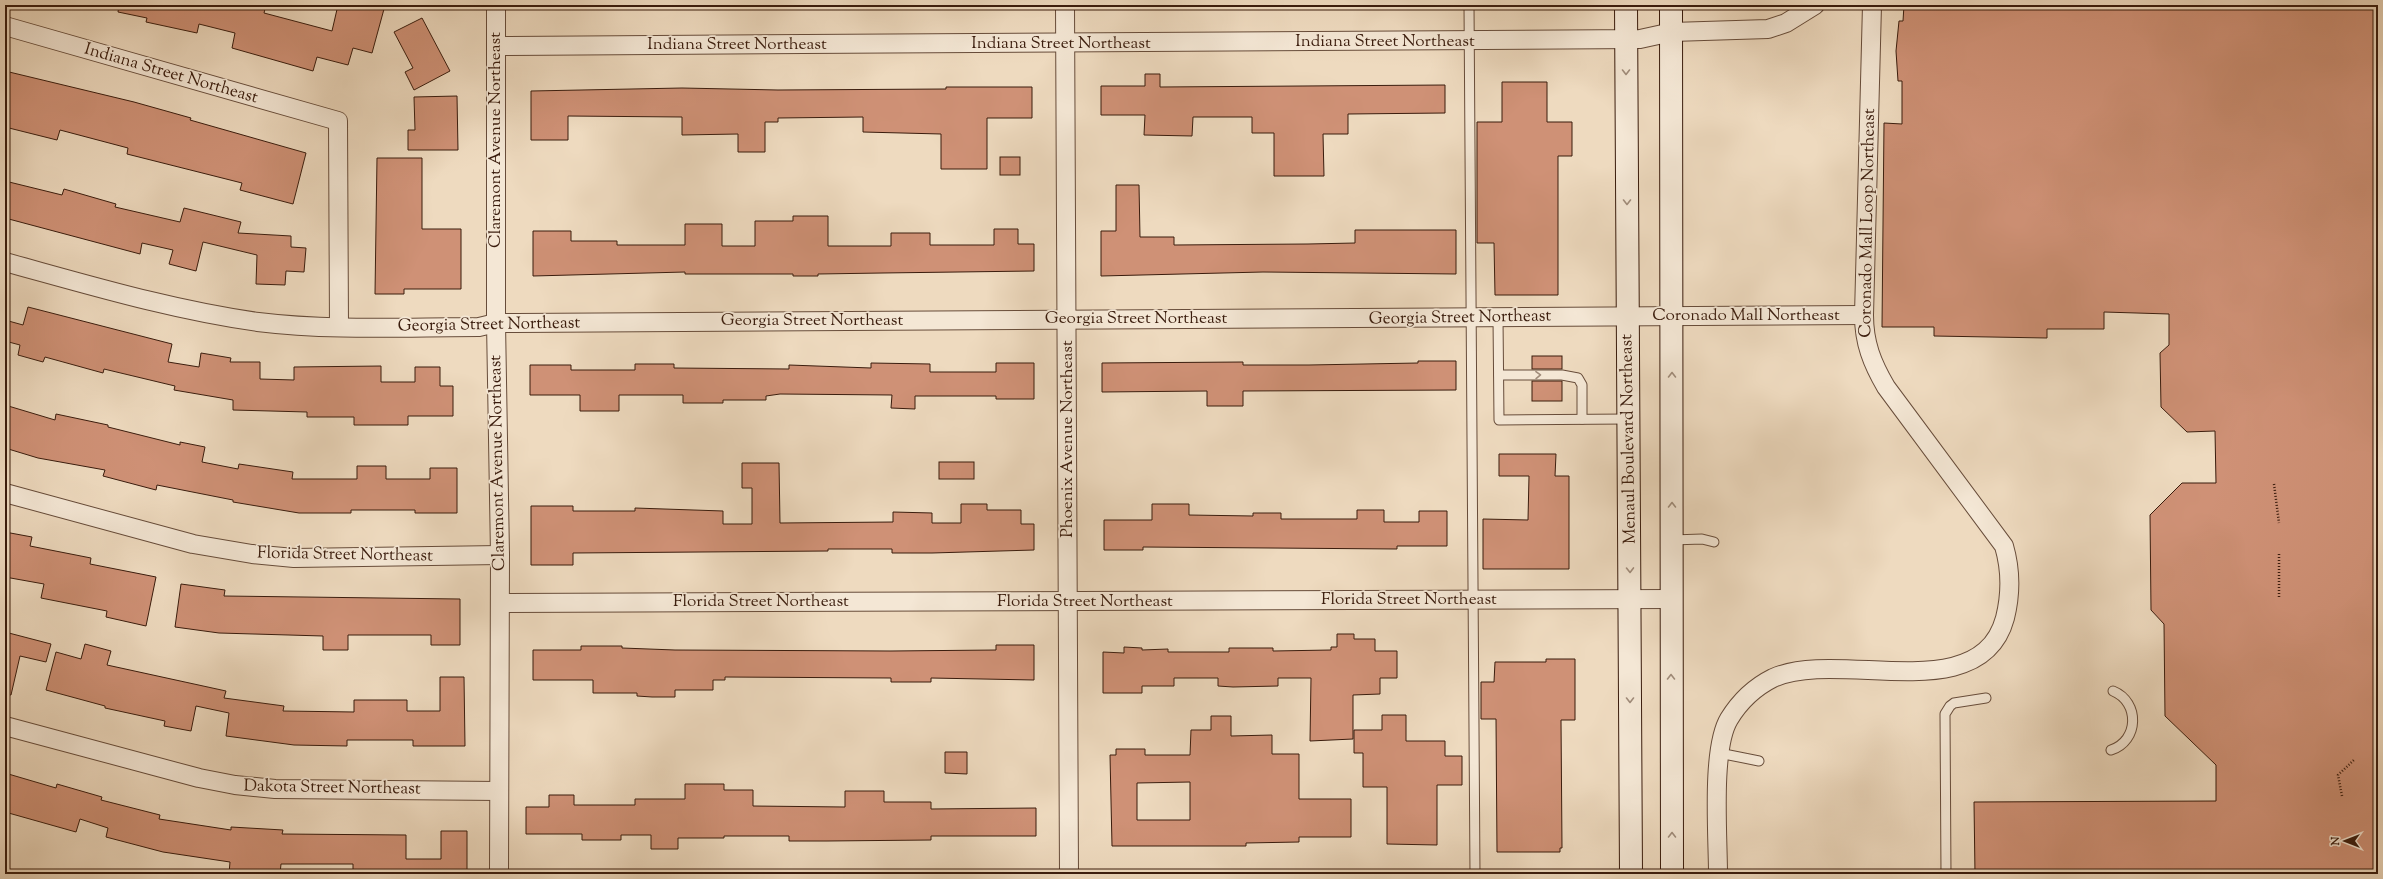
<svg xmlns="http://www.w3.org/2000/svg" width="2383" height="879" font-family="'Sorts Mill Goudy',serif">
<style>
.building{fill:#cf9176;stroke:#3a1c0d;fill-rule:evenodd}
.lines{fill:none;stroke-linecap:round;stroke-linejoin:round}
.service-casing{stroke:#674c3a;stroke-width:11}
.minor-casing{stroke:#674c3a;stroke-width:20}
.secondary-casing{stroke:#3a1c0d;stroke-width:24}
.path{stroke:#3a1c0d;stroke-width:2.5;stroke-dasharray:1 2;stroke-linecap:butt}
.service{stroke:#f4e7d5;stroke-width:9}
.minor{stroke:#f4e7d5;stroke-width:18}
.secondary{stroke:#f4e7d5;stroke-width:22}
.oneway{stroke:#a08c7b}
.labels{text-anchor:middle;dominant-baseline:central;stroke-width:3.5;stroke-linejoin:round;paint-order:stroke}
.street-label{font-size:17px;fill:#3a1c0d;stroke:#f4e7d5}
</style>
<rect width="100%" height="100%" fill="#eedabf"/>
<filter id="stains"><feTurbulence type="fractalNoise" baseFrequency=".005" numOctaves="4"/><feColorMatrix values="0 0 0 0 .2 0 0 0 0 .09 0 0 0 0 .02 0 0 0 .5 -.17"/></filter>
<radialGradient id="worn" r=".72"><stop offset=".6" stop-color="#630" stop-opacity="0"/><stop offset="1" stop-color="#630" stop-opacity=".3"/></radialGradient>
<g class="building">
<path d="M119,5H266L264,13L332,31L338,5H370L384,9L372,53L353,48L348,65L317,57L313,71L232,48L235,33L199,24L197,33L146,22L147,18L118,12Z"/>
<path d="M1904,5H2378V874H1975L1974,802L2216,801V765L2165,716L2164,624L2151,610L2150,515L2182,483H2216L2215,431L2187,432L2161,407L2160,353L2169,345V314L2104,312V329H2047V338L1934,336V327H1882L1884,123L1902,124V81H1898L1896,51L1899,21H1903Z"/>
<path d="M422,18L450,71L414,90L405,72L413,68L394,32Z"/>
<path d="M5,71L134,102L191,118L190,120L306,153L293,204L240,190L242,183L127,154L128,148L60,130L57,140L5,127Z"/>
<path d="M1145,74H1160V87L1445,85V113L1348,114V134H1323L1324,176H1274V133H1252V117H1193L1192,136L1144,135L1145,115H1101V86H1145Z"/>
<path d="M1502,82H1547V122H1572V156H1558V295H1495L1494,243H1477V122H1502Z"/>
<path d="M946,87H1032V118H987V169H941V134L863,132V117L778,118V122H765V152H738V134L682,135V117L568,116V140H531V91L682,88L778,90L946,89Z"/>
<path d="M457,96L458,150H408V130H415L414,97Z"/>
<rect x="1000" y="157" width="20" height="18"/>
<path d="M377,158H422V229H461V289H404V294H375Z"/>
<path d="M5,181L62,195L64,189L116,204L115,207L180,222L184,208L241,222L238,233L291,236V247L306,248L304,272L286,271L285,285L256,284L257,255L203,242L196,271L169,264L173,250L142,243L140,254L5,218Z"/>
<path d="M1116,185H1139L1140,237H1174V245L1308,244L1355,243V230H1456V274L1263,272L1101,276V231H1116Z"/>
<path d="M793,216H828V246H891V233H930V245H994V229H1018V244H1034V271L882,273L818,274V276H793V274H685V272L533,276V231H571V241H617V245H685V224H722V246H755V221H793Z"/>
<path d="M28,307L172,344L168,362L199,367L201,353L231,358L230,362H260V379L294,380V367L381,366V382H415V367H440V386H453V416H408V425H354V417H307V412L233,410V400L174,390L175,386L104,369L103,373L45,357L43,362L18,355L20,345L5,341V320L23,325Z"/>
<rect x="1532" y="356" width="30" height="13"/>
<path d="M1418,361H1456V390L1243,391V406H1207V391L1102,392V363L1243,362V365H1309L1418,363Z"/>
<path d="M871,363L930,364V372H996V363H1034V399H996V396H915V409L891,408L892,395L780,394L766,396V400H723V403H683V395H619V411H580V395H530V365H571V370H635V364H674V368L789,369V365L871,368Z"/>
<rect x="1532" y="381" width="30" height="20"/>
<path d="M5,405L55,420L56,414L108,425V427L180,445V442L205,447L202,462L238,469L239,464L293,472L292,479H357V466H386V479H430V468H457V513H415V510H351V513H299L233,502V500L157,485L156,490L103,476L105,470L38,458L5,448Z"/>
<path d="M1499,454H1556L1555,476H1569V569H1483V519L1528,520L1529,476H1499Z"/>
<rect x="939" y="462" width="35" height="17"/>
<path d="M742,463H779L780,523L893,522V512L932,513V523H961V504H987V510H1021V524H1034V550L932,553H892V549H828V551L573,553V565H531V506H573V511H635V508L723,511V524H752V488H742Z"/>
<path d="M1152,504H1189V515L1253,516V513H1281V519H1357V510H1384V522H1419V511H1447V546H1397V549L1143,547V550H1104V520H1152Z"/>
<path d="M5,532L32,537L30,546L91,558L90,564L156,577L146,626L106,617L107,611L41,598L44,584L5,577Z"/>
<path d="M181,584L225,590L224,596L460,599V645H431V635H348V650H323V636L219,633L175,627Z"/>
<path d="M5,632L51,644L46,662L20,656L11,695L5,694Z"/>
<path d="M1337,634H1354V639H1375V651H1397V678H1380V694L1353,695V739L1310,741L1311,678H1278V686L1233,687L1218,686V678H1174V686H1142V693H1103V652L1124,653V647L1142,648V650L1168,649V652H1229V648H1273V651L1331,650V647H1337Z"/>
<path d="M85,644L111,651L107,665L226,691L224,698L284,706L283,711L354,712V700H407V711H440V677H464L465,746H413V740H347V746L294,745L226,736L229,713L196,706L191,731L164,726L165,721L105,708V706L46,690L56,652L81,659Z"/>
<path d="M996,645H1034V680L931,678V682H891V678L725,677V680H713V690H675V697H652L637,696V693H593V680H533V650H581V646H622V648L675,650L891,651L996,650Z"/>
<path d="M1546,659H1575V720H1561L1562,848H1560V852H1497L1496,719H1481V682H1494L1495,662H1546Z"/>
<path d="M1382,715H1406V741H1445V756H1462V785H1437V845L1387,844V787H1363V753H1354V730H1382Z"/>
<path d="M1211,716H1231V736L1272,735V754H1299V799H1351V837H1299V842L1246,843V846H1112L1110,755H1116V749H1145V755H1190L1191,730H1211ZM1190,782V820H1137V783Z"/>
<path d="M945,752H967V774L945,773Z"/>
<path d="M5,773L56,788L57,784L102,797L101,800L160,815L159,819L231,830V827L283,830L282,834L406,835V859H441V831H467V874L353,873V864H281L280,874H229L230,862L163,852L106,837L108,828L80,819L76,832L5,812Z"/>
<path d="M685,784H724V790H753V806L845,807V791H884V802H931V809L1036,808V836H931V840L827,841H789V836H724V838H678V849H651V835H621V840H582V834H526V807H549V795H574V805H635V799H685Z"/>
</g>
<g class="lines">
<defs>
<g id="service">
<path d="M1469,5L1475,874"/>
<path d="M1498,318L1499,420L1628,419"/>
<path d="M1499,375H1562L1578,378L1582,385V419"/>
<path d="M1672,540L1702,539L1714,542"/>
<path d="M2111,750C2139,741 2140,702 2113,691"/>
<path d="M1719,753L1759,761"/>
<path d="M1946,874L1945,714L1950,706L1954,703L1986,698"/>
</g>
<g id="minor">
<path d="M496,5V323L500,555L499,874"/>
<path d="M1065,5L1069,874"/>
<path d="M5,26L338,121L339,327"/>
<path d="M496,46L1640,39L1672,32L1768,29L1786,23L1815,5"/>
<path d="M5,262C89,285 172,310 258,322C331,331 405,327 479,327L496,323H516L1864,315"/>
<path d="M5,493L193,544L252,554L294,558L500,555"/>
<path d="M500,603L1671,599"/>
<path d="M5,726L199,778L235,785L275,789L499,791"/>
<path d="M1718,874C1718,836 1711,749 1729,719C1740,701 1755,687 1773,678C1839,648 1980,710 2005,618C2011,594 2011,570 2004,546L1886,387C1872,363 1864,343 1864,315L1872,5"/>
</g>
<g id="secondary">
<path d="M1626,5L1631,874"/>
<path d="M1671,5L1672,874"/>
</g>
</defs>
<use href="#service" class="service-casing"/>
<use href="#minor" class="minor-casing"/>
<use href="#secondary" class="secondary-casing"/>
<g class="path">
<path d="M2274,484L2279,523"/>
<path d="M2279,597V554"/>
<path d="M2342,796L2338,775L2355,759"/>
</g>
<use href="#service" class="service"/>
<use href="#minor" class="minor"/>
<use href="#secondary" class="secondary"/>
</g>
<defs><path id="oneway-chevron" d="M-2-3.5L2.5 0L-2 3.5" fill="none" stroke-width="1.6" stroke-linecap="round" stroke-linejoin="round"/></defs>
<g class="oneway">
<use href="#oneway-chevron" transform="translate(1626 72) rotate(90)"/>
<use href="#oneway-chevron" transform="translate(1627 202) rotate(90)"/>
<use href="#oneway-chevron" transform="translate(1538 375) rotate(-1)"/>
<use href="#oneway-chevron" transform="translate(1672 375) rotate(-90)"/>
<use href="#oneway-chevron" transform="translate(1672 505) rotate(-90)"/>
<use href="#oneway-chevron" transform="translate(1630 570) rotate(89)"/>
<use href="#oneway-chevron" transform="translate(1671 677) rotate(-90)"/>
<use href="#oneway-chevron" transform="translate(1630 700) rotate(90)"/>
<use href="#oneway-chevron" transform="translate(1672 835) rotate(-90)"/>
</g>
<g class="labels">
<g class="street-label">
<text x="1385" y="42">Indiana Street Northeast</text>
<text x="1061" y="44">Indiana Street Northeast</text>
<text x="737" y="45">Indiana Street Northeast</text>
<text transform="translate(171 74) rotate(16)">Indiana Street Northeast</text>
<text transform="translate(496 140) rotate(-90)">Claremont Avenue Northeast</text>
<text transform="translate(1868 223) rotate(-89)">Coronado Mall Loop Northeast</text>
<text x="1746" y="316">Coronado Mall Northeast</text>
<text transform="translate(1460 318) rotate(-1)">Georgia Street Northeast</text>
<text x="1136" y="319">Georgia Street Northeast</text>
<text x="812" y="321">Georgia Street Northeast</text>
<text transform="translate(489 325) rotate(-1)">Georgia Street Northeast</text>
<text transform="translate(1068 439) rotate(-90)">Phoenix Avenue Northeast</text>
<text transform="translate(1629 439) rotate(-91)">Menaul Boulevard Northeast</text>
<text transform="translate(498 463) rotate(-91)">Claremont Avenue Northeast</text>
<text transform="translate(345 555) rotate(1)">Florida Street Northeast</text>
<text x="1409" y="600">Florida Street Northeast</text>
<text x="761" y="602">Florida Street Northeast</text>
<text x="1085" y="602">Florida Street Northeast</text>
<text transform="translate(332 788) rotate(1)">Dakota Street Northeast</text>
</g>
</g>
<rect width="2383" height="879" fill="none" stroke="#eedabf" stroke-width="20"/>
<rect x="6" y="6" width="2371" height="867" fill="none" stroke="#3a1c0d" stroke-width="2"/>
<rect x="10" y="10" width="2363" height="859" fill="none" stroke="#3a1c0d"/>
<g transform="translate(2345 841) rotate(270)" stroke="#f4e7d5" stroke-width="3" paint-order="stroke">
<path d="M0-3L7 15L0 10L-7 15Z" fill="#3a1c0d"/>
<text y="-6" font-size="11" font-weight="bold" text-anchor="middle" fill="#3a1c0d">N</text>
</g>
<rect width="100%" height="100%" filter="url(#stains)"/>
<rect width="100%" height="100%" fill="url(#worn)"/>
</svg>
